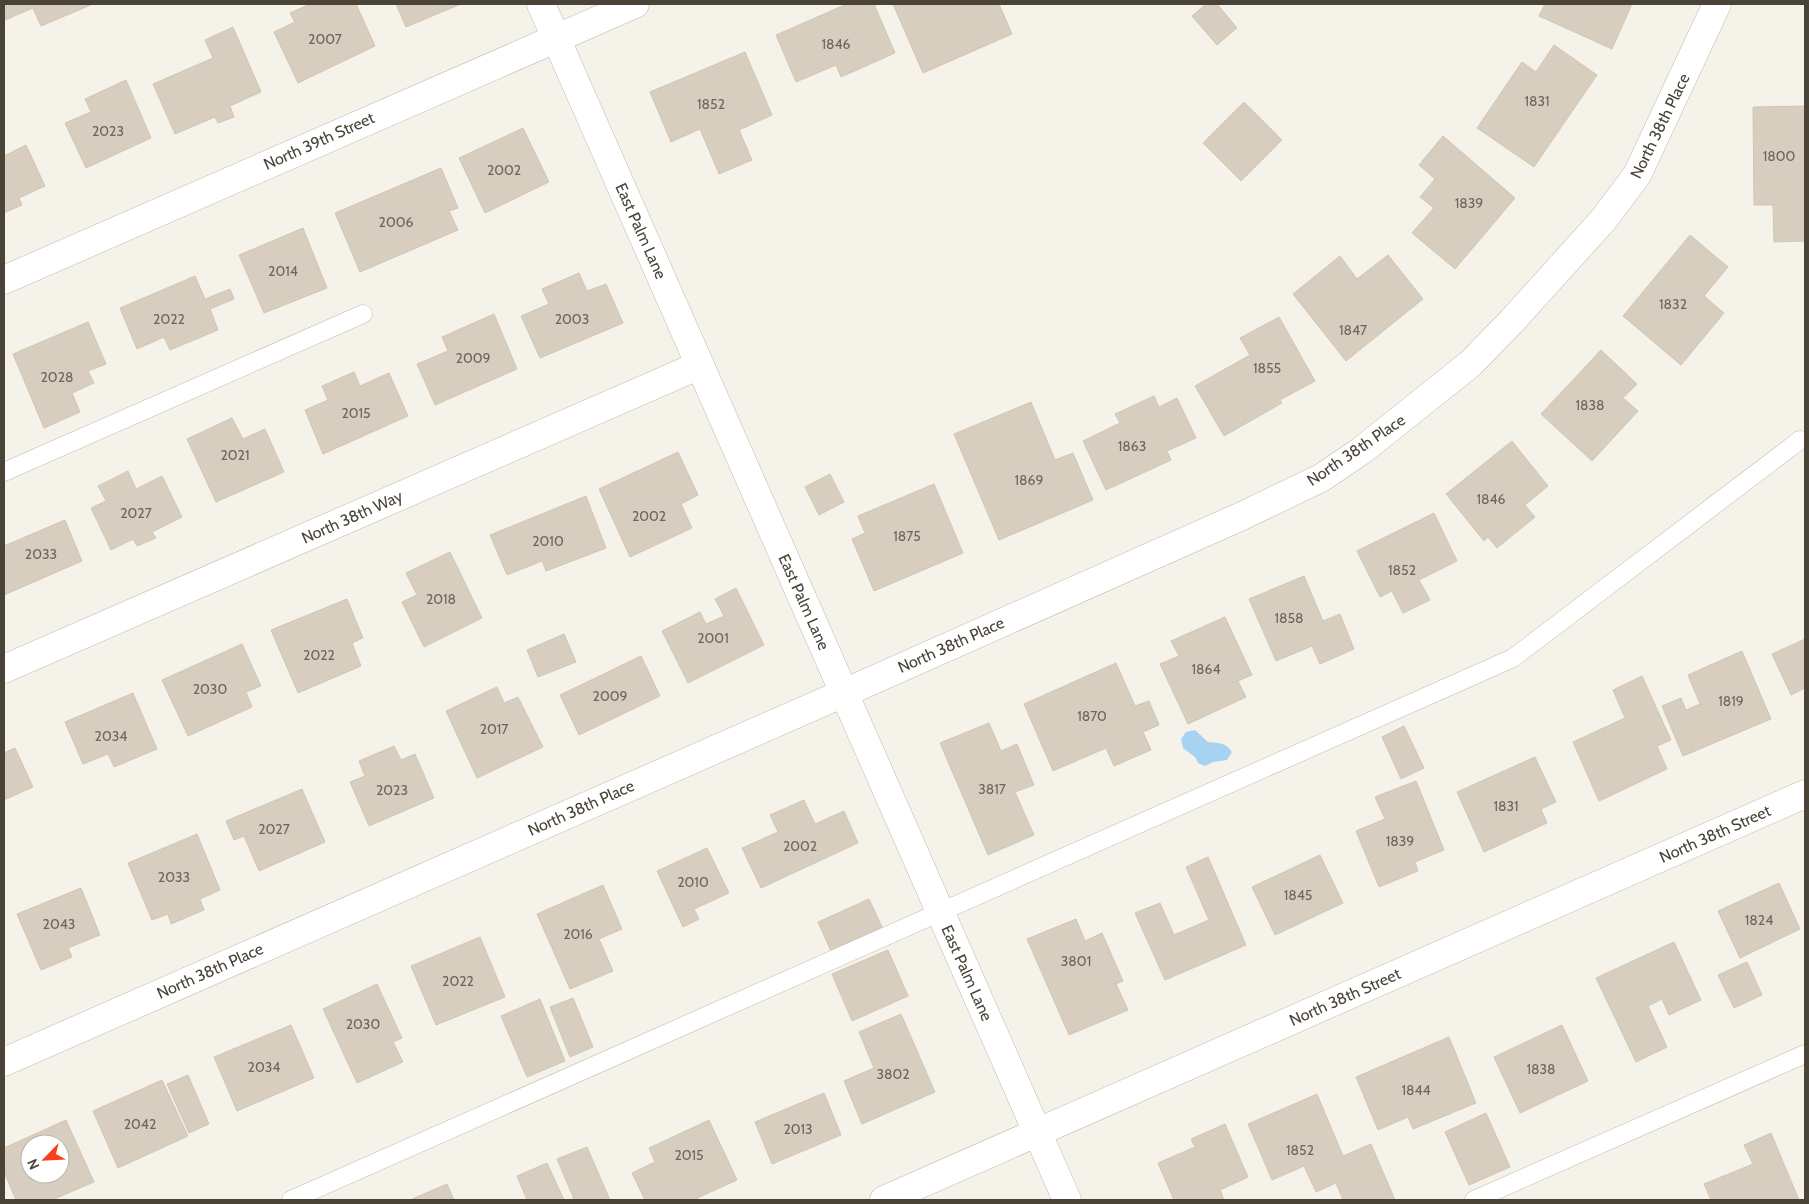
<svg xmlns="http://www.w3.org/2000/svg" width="1809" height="1204" font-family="Cabin,sans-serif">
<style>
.water{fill:#a7d3f1}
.building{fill:#d7cebf;stroke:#d2c6b2;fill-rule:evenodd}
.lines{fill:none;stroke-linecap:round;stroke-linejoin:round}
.service-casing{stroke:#c1baac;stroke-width:19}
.minor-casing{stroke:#c1baac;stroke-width:29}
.service{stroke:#fff;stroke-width:18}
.minor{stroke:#fff;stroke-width:28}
.labels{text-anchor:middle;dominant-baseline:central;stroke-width:4.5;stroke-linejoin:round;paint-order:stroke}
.number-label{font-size:14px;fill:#6d665a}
.street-label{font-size:16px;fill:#4a4338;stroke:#fff}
</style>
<rect width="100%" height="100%" fill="#f5f2ea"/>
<path class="water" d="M1195,730L1208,742C1219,743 1225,742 1232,752L1227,760L1213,762L1205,766L1198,763L1195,757L1183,748L1181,739L1186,732Z"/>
<g class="building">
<path d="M4,4H93L41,26L33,8L5,20Z"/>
<path d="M310,4H356L375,46L298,83L274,32L295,22L290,13Z"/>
<path d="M396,4H461L406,27Z"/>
<path d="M847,4H874L895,53L841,77L836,65L796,82L776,35Z"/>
<path d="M893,4H999L1012,34L923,73Z"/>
<path d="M1206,4H1217L1237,28L1217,45L1192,16Z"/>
<path d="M1545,4H1632L1612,49L1539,16Z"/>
<path d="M233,27L261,92L230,106L234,117L218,123L215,117L175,134L153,84L213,58L205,40Z"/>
<path d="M1554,45L1597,75L1534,167L1477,128L1522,62L1536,72Z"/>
<path d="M745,52L772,115L739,130L752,160L719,174L700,129L671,142L650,92Z"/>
<path d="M126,80L151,138L86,168L65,123L91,112L85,99Z"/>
<path d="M1244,102L1282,140L1241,181L1203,143Z"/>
<path d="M1805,106V241L1774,242L1773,205H1754L1753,107Z"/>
<path d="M523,128L549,182L485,213L459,158Z"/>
<path d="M1443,136L1515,198L1455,269L1412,233L1434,208L1420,197L1435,179L1419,165Z"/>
<path d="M26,145L45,186L19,198L22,205L4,213V156Z"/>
<path d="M441,168L458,208L449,211L458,230L360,272L335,213Z"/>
<path d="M303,228L327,288L264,313L239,255Z"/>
<path d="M1690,235L1728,267L1704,296L1724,313L1681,365L1623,316Z"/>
<path d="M1388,255L1423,299L1346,361L1293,294L1340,256L1357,279Z"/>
<path d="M579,273L587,291L606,284L623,323L540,358L521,316L549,304L542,289Z"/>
<path d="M195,276L205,299L230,289L234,299L210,309L218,330L170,350L164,337L137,349L120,308Z"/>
<path d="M494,314L517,369L435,405L417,364L448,351L442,337Z"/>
<path d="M1279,317L1315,381L1280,400L1282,403L1224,436L1195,386L1250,355L1240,338Z"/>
<path d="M88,322L106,364L88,371L94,383L72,393L80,412L44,428L13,354Z"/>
<path d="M1601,350L1637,384L1623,398L1638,411L1592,461L1541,414Z"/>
<path d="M354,372L360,386L389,373L408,416L323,454L305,410L328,400L322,386Z"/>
<path d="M1154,396L1159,407L1177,398L1196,438L1167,451L1171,460L1106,490L1083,441L1120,423L1115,414Z"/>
<path d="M1031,402L1055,460L1073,453L1093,500L999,540L954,434Z"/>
<path d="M232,418L243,439L265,429L284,472L216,502L187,439Z"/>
<path d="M1512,441L1548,486L1525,505L1535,517L1497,548L1488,537L1484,541L1446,494Z"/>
<path d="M678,452L698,495L681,504L692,528L630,557L599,489Z"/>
<path d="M128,471L136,489L162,476L182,517L152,532L156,538L137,546L133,539L111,550L91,508L106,501L98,486Z"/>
<path d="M830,474L844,502L819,515L805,487Z"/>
<path d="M934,484L963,553L874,591L852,539L865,533L858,516Z"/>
<path d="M586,496L606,548L546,571L542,561L507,575L490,535Z"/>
<path d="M1434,513L1457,561L1419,580L1430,600L1403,613L1392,591L1380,597L1357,551Z"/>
<path d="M65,520L82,561L4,595V546Z"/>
<path d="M450,552L482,618L424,647L402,602L417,595L406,573Z"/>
<path d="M1304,576L1323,621L1340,614L1354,649L1320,664L1312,646L1276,661L1249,599Z"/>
<path d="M736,588L764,645L688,683L662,631L700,612L706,624L724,616L715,599Z"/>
<path d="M347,599L363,638L352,643L361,666L298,693L271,630Z"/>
<path d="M1225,617L1252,675L1238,681L1246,697L1188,724L1160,664L1179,656L1171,641Z"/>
<path d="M564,634L576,662L538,677L527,650Z"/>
<path d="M1805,639V688L1791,695L1772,654Z"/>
<path d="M242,644L261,686L246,692L252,707L188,736L162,680Z"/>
<path d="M1742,651L1771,719L1683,756L1662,706L1681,698L1686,710L1700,704L1688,675Z"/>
<path d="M641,656L660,696L579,735L560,695Z"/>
<path d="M1116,663L1135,706L1149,701L1159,725L1143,732L1151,750L1114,766L1106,748L1053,771L1024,704Z"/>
<path d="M1642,676L1671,740L1657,746L1667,769L1599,801L1573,742L1625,718L1613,690Z"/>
<path d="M497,687L504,703L518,697L543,747L477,778L446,711Z"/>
<path d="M133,693L157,749L114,767L108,754L83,764L65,722Z"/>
<path d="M989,723L1001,751L1017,744L1034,785L1015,792L1034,835L988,855L940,743Z"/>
<path d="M1404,726L1424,768L1401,779L1382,737Z"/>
<path d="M394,746L401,760L415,754L434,798L369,826L350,782L365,776L359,761Z"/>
<path d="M15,748L33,787L4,800V753Z"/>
<path d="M1535,757L1556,802L1541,809L1547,823L1484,852L1457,792Z"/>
<path d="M1416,781L1444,850L1415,862L1418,871L1379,887L1356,831L1385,819L1375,797Z"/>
<path d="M302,789L325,842L259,871L244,836L234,840L226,821Z"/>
<path d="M804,800L815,824L844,811L858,843L761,888L742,848L778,832L770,815Z"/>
<path d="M197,834L220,890L200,899L204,910L171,924L168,914L152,920L128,863Z"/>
<path d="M707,848L729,893L694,909L699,919L683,927L657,871Z"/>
<path d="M1320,855L1343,903L1275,935L1252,887Z"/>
<path d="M1208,857L1246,945L1165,980L1135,913L1160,903L1174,935L1209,920L1186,867Z"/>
<path d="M1779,883L1800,929L1740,958L1718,911Z"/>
<path d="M603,885L622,929L599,939L613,971L570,989L537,914Z"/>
<path d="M81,888L100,935L68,948L72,957L41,970L17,914Z"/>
<path d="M869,899L882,927L831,951L818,922Z"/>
<path d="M1076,919L1085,941L1102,933L1123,981L1116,984L1128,1010L1069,1035L1027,939Z"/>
<path d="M480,937L505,997L436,1025L411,966Z"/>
<path d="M1674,942L1701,1000L1669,1015L1662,999L1648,1006L1667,1047L1636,1062L1596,978Z"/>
<path d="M888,950L908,996L852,1021L832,974Z"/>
<path d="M1747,962L1762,995L1734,1008L1718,975Z"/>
<path d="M377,984L402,1038L393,1042L403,1062L357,1083L323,1009Z"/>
<path d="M573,998L593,1047L570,1057L550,1007Z"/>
<path d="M540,999L565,1061L527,1077L501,1016Z"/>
<path d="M901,1014L935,1092L862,1124L844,1081L874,1068L859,1032Z"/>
<path d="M291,1025L314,1078L237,1111L214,1057Z"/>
<path d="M1562,1025L1588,1081L1520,1113L1494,1057Z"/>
<path d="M1449,1037L1476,1103L1413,1129L1408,1117L1378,1130L1356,1077Z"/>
<path d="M188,1075L209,1124L189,1133L167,1084Z"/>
<path d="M162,1080L188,1136L118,1168L93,1111Z"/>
<path d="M824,1093L841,1135L772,1164L755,1122Z"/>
<path d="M1317,1094L1343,1156L1371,1144L1395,1200H1343L1336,1183L1316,1192L1304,1166L1272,1180L1248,1124Z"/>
<path d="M1486,1113L1510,1167L1469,1185L1445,1132Z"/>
<path d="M66,1120L94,1182L52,1200H16L4,1172V1148ZM30,1144H60V1174H30Z"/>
<path d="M709,1120L737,1180L693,1200H645L632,1173L655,1162L649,1148Z"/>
<path d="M1225,1124L1248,1177L1220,1190L1224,1200H1174L1158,1163L1195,1147L1191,1139Z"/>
<path d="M1771,1133L1799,1200H1711L1704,1184L1753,1164L1744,1145Z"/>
<path d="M587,1147L610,1200H570L574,1199L557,1159Z"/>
<path d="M547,1163L564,1200H527L517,1176Z"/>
<path d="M447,1184L454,1200H410Z"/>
</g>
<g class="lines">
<defs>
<g id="service">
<path d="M4,472L363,314"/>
<path d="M291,1200L1513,658L1800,440"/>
<path d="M1474,1200L1805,1054"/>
</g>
<g id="minor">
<path d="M541,4L1067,1200"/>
<path d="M4,280L635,4"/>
<path d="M4,669L700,365"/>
<path d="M4,1062L844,693L1242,516L1321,478L1361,451L1470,364L1512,321L1604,219L1637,175L1717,4"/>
<path d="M884,1200L1805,794"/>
</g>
</defs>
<use href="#service" class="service-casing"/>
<use href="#minor" class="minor-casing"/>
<use href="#service" class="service"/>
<use href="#minor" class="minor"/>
</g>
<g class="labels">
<g class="number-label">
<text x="325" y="39">2007</text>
<text x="836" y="44">1846</text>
<text x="1537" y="101">1831</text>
<text x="711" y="104">1852</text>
<text x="108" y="131">2023</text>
<text x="1779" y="156">1800</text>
<text x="504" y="170">2002</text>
<text x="1469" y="203">1839</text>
<text x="396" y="222">2006</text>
<text x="283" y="271">2014</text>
<text x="1673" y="304">1832</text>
<text x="169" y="319">2022</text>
<text x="572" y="319">2003</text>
<text x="1353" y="330">1847</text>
<text x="473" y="358">2009</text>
<text x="1267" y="368">1855</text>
<text x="57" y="377">2028</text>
<text x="1590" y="405">1838</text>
<text x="356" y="413">2015</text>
<text x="1132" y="446">1863</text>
<text x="235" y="455">2021</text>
<text x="1029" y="480">1869</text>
<text x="1491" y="499">1846</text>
<text x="136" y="513">2027</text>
<text x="649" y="516">2002</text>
<text x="907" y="536">1875</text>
<text x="548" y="541">2010</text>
<text x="41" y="554">2033</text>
<text x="1402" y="570">1852</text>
<text x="441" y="599">2018</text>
<text x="1289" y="618">1858</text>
<text x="713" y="638">2001</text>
<text x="319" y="655">2022</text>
<text x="1206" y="669">1864</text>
<text x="210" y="689">2030</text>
<text x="610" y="696">2009</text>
<text x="1731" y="701">1819</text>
<text x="1092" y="716">1870</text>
<text x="494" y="729">2017</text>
<text x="111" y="736">2034</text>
<text x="992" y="789">3817</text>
<text x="392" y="790">2023</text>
<text x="1506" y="806">1831</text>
<text x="274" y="829">2027</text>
<text x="1400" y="841">1839</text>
<text x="800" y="846">2002</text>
<text x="174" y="877">2033</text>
<text x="693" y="882">2010</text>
<text x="1298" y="895">1845</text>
<text x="1759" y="920">1824</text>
<text x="59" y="924">2043</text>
<text x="578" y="934">2016</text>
<text x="1076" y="961">3801</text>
<text x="458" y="981">2022</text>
<text x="363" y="1024">2030</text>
<text x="264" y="1067">2034</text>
<text x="1541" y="1069">1838</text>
<text x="893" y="1074">3802</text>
<text x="1416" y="1090">1844</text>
<text x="140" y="1124">2042</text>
<text x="798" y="1129">2013</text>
<text x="1300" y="1150">1852</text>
<text x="689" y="1155">2015</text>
</g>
<g class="street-label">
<text transform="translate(1660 126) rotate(-64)">North 38th Place</text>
<text transform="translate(319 141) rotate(-24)">North 39th Street</text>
<text transform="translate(641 231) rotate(66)">East Palm Lane</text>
<text transform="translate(1356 450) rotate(-34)">North 38th Place</text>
<text transform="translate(352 517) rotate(-24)">North 38th Way</text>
<text transform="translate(804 602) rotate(66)">East Palm Lane</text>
<text transform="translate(951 645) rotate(-24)">North 38th Place</text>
<text transform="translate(581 808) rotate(-24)">North 38th Place</text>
<text transform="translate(1715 834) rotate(-24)">North 38th Street</text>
<text transform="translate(210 971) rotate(-24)">North 38th Place</text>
<text transform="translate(967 973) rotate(66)">East Palm Lane</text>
<text transform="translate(1345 997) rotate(-24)">North 38th Street</text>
</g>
</g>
<rect width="1809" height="1204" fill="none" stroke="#4a4338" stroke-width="10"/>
<g transform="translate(45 1159) rotate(246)"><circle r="24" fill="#ffffff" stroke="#b7b4af"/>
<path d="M0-4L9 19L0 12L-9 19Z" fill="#fb3d1b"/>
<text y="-8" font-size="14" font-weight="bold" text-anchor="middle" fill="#4a4338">N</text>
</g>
</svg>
